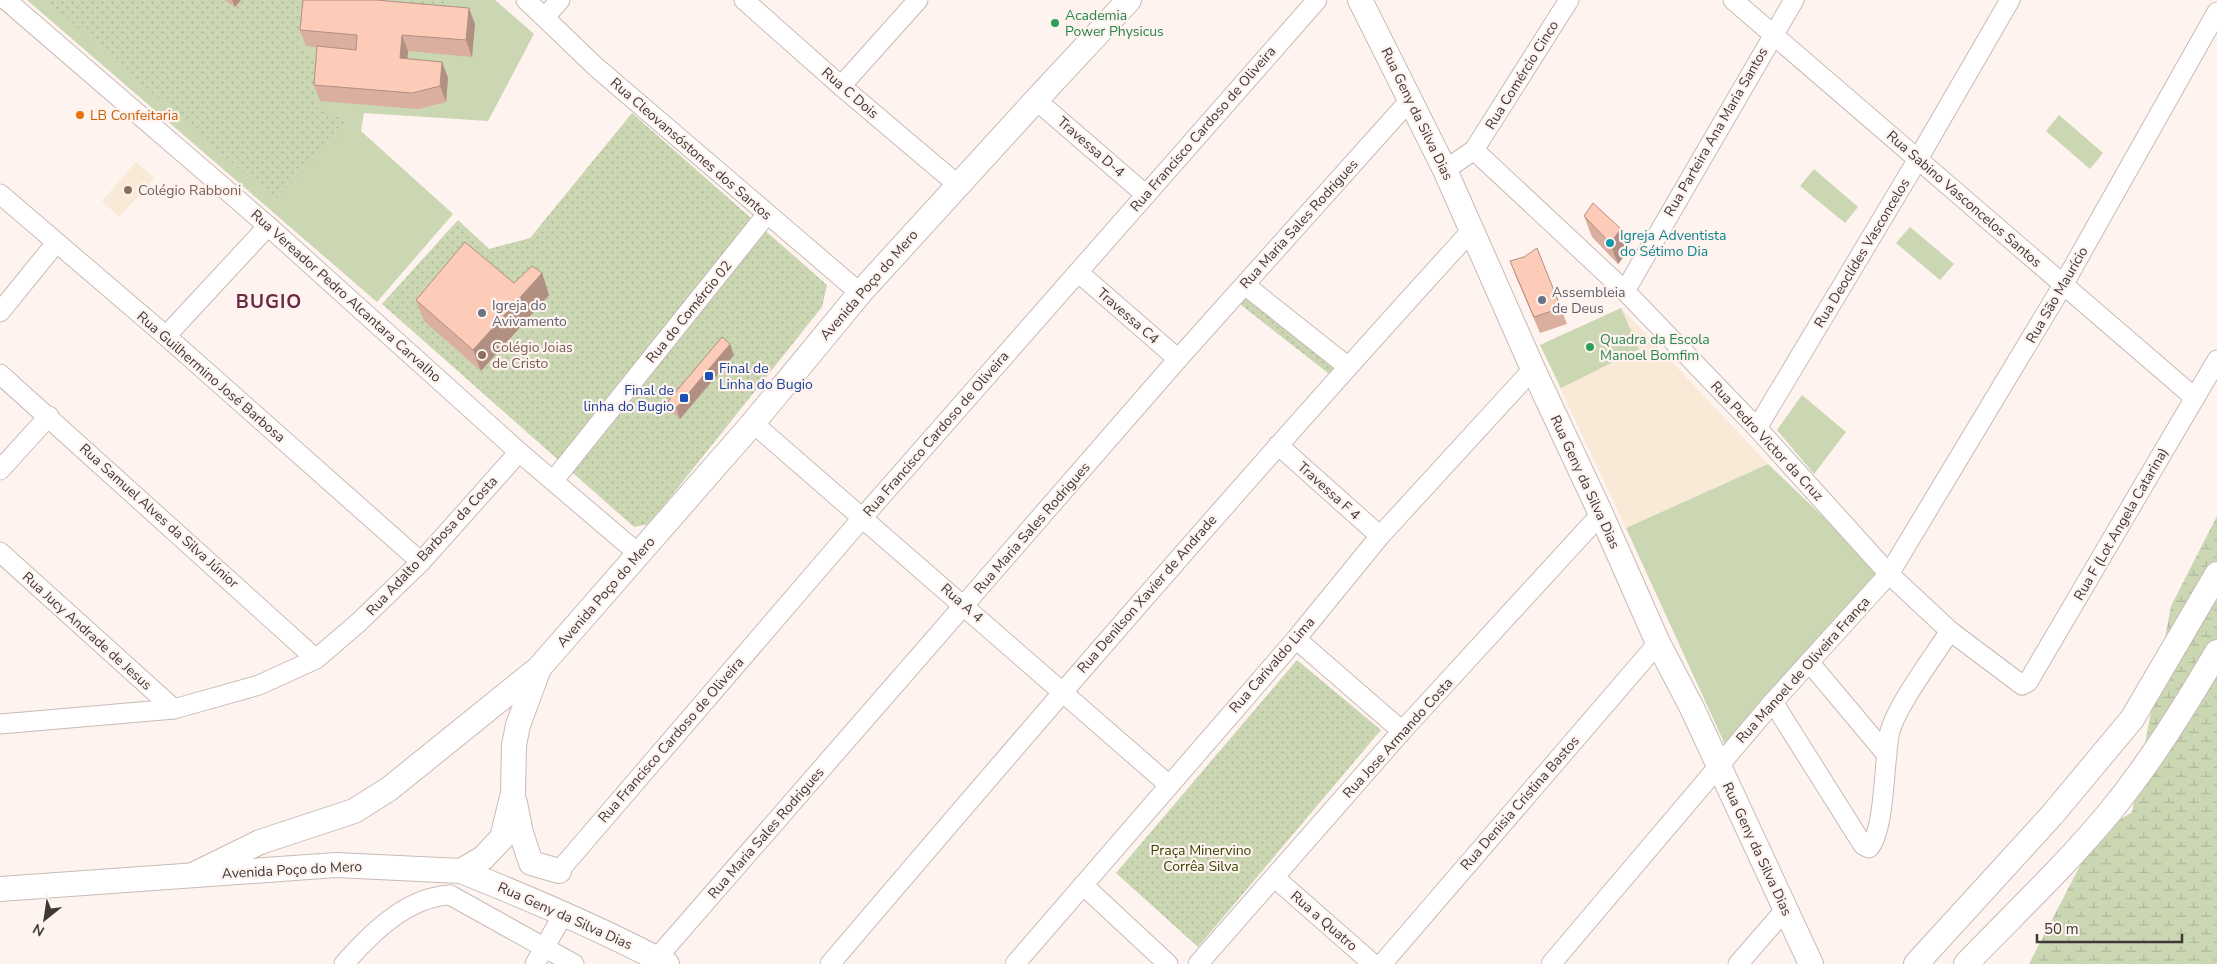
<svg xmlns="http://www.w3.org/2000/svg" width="2217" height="964" font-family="'Nunito Sans',sans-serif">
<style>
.education{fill:#f9e9d7}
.green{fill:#cbd6b3}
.wetland{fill:url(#wetland-marsh)}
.park{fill:url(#park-dots)}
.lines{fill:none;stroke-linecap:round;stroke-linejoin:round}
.minor-casing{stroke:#c7bbb6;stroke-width:21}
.major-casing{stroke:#c7bbb6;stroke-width:26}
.minor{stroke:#fff;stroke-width:19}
.major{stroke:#fff;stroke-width:24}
.wall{fill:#daaf9f}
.shaded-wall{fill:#b18f82}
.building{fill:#fdccb9;stroke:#b18f82}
.leisure-dot{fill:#2e9e5b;stroke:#fef3ef;stroke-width:2}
.food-dot{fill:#e8710a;stroke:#fef3ef;stroke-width:2}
.education-dot{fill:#8d6e63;stroke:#fef3ef;stroke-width:2}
.culture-dot{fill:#0f9aa8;stroke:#fef3ef;stroke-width:2}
.worship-dot{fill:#6b7280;stroke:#fef3ef;stroke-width:2}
.transit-dot{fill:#1a4fb4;stroke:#fef3ef;stroke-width:2}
.labels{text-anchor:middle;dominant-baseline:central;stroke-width:4.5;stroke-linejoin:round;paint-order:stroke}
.leisure-label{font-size:14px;fill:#27864d;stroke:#fef3ef;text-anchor:start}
.street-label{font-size:14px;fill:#3e3837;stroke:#fef3ef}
.food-label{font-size:14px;fill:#c56008;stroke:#fef3ef;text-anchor:start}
.education-label{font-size:14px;fill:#785e54;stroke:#fef3ef;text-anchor:start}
.culture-label{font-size:14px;fill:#0d838f;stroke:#fef3ef;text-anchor:start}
.worship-label{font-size:14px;fill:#5b616d;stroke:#fef3ef;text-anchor:start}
.transit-label{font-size:14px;fill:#164399;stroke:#fef3ef;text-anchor:start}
.park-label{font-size:14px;fill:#364402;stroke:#fef3ef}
.district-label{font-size:19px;font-weight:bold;letter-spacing:1px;fill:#6b2843;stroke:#fef3ef}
</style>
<defs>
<pattern id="wetland-marsh" width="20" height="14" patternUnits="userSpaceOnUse" patternTransform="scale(1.25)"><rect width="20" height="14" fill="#cbd6b3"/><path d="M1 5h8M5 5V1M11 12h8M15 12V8" fill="none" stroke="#afb89b"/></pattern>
<pattern id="park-dots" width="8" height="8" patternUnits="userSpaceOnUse" patternTransform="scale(1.25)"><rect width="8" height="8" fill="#cbd6b3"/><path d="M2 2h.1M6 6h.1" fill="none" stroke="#afb89b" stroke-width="1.8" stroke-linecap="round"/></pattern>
</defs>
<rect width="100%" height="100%" fill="#fef3ef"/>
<g class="education">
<path d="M136,162L154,178L119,217L102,201Z"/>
<path d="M1621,308L1768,464L1626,528L1540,345Z"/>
</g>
<g class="green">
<path d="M27,0H495L534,34L488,121L364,113L361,131L453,214L377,302Z"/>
<path d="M2059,115L2103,153L2090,169L2046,131Z"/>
<path d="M1814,169L1858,207L1845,223L1800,186Z"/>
<path d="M1910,227L1954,264L1940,280L1896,243Z"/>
<path d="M1621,308L1639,349L1561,388L1540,345Z"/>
<path d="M1802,395L1846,432L1814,474L1777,430Z"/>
<path d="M1768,464L1890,581L1727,749L1626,528Z"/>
</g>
<path class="wetland" d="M2217,516V964H2029L2096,835L2132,812L2171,606Z"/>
<g class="park">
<path d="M46,0H448L466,16L305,4L297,47L317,60L315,106L350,122L275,200Z"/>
<path d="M632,113L827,285L822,307L649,524L634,527L382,304L458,220L489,249L530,238Z"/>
<path d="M1247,296L1339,367L1328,373L1241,305Z"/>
<path d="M1297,660L1381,730L1198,947L1116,873Z"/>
</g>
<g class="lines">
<defs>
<g id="minor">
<path d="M6,0L268,226L519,452L640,555"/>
<path d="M526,0L596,67L860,293"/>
<path d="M744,0L841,86L958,185"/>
<path d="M1733,0L2195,398"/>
<path d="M545,17L560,0"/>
<path d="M841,86L918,0"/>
<path d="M1036,100L1146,195"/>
<path d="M1474,150L1625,291L1757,428L1889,574L1950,631L2022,685L2028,682L2217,360"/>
<path d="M1445,170L1474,150L1569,0"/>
<path d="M0,194L166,336L421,562"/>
<path d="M1078,272L1178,359"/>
<path d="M1245,285L1347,366"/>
<path d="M1625,291L1794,0"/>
<path d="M0,312L56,243"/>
<path d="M166,336L268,226"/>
<path d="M0,374L316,659"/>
<path d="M753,423L1169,785"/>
<path d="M1757,428L1918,159L2010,0"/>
<path d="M1278,445L1380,536"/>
<path d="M0,470L49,416"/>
<path d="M554,480L767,214"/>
<path d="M0,552L174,709"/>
<path d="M1296,639L1402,731"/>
<path d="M1809,662L1887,755"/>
<path d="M1773,702L1863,845L1869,848C1885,830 1884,762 1889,736C1893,710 1934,656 1950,631"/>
<path d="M0,724L174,709L259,685L316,659L358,623L421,562L519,452"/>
<path d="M559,871L863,517L1317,0"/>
<path d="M1275,878L1373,964"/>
<path d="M1083,885L1168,964"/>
<path d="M450,895L574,964"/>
<path d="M656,959L1178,359L1410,100"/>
<path d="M344,964C371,933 407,897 450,895"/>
<path d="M535,964L564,913"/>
<path d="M830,964C1041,716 1253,470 1472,230"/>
<path d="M1015,964L1296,639L1380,536L1533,369"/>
<path d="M1198,964L1402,731L1601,514"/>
<path d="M1382,964L1658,643"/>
<path d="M1551,964L1773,702L1889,574L2063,285L2217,12"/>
<path d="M1738,964L1786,909"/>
</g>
<g id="major">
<path d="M1360,0L1445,170L1533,369L1601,514L1658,643L1692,708L1811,964"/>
<path d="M515,803L521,833L531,863L559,871"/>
<path d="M461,871C531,899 600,928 667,964"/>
<path d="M193,875L260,842L354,811L389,789L539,668L753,423L860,293L1036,100L1129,0"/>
<path d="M0,889L336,865L461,871L483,858L502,838L513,793L514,745L518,725L538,671"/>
<path d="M1916,964L2052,815L2132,719L2217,574"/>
<path d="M1966,964C2014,914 2065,866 2109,813C2150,763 2184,708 2217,652"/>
</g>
</defs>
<use href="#minor" class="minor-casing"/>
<use href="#major" class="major-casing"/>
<use href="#minor" class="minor"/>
<use href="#major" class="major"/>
</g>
<g class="wall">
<path d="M225,0H241L235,7Z"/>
<path d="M475,24L472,57L408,51L407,59L442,62L448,78L446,102L418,109L320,101L314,85L317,47L306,46L300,30Z"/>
<path d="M1584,216L1629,250L1618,264L1592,237Z"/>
<path d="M1510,261L1561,308L1567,324L1540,333L1516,277Z"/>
<path d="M542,273L549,295L481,371L424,321L416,300L514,283Z"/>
<path d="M734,355L680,419L672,412L668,401Z"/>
</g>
<g class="shaded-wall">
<path d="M232,0H241L235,7Z"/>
<path d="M469,8L475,24L472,57L466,40Z"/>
<path d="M402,35L408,51L406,74L400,58Z"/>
<path d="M442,62L448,78L446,102L440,86Z"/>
<path d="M1621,229L1629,250L1618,264L1610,243Z"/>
<path d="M542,273L549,295L481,371L473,350Z"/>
<path d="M730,344L734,355L680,419L676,408Z"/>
</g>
<g class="building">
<path d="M303,0H376L469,8L466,40L402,35L400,58L442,62L440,86L412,93L314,85L317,46L356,50L357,35L300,30Z"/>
<path d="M1593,203L1621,229L1610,243L1584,216Z"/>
<path d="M465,242L514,283L532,266L542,273L473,350L416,300Z"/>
<path d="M1537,248L1561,308L1534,317L1510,261L1524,257Z"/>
<path d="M722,337L730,344L676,408L668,401Z"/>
</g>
<g class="leisure-dot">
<circle cx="1055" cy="23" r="5"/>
<circle cx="1590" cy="347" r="5"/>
</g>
<circle class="food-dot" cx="80" cy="115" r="5"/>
<g class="education-dot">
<circle cx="128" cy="190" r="5"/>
<circle cx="482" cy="355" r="5"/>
</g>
<circle class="culture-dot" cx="1610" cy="243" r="5"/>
<g class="worship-dot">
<circle cx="1542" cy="300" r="5"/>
<circle cx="482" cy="313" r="5"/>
</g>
<g class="transit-dot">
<rect x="704" y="371" width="10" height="10" rx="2.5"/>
<rect x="679" y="393" width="10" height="10" rx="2.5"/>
</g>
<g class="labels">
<g class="leisure-label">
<text x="1065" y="15">Academia<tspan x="1065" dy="16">Power Physicus</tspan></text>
<text x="1600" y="339">Quadra da Escola<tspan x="1600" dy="16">Manoel Bomfim</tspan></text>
</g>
<g class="street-label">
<text transform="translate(1522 75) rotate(-58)">Rua Comércio Cinco</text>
<text transform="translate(850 93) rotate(41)">Rua C Dois</text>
<text transform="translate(1417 114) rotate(64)">Rua Geny da Silva Dias</text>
<text transform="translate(1203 129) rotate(-49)">Rua Francisco Cardoso de Oliveira</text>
<text transform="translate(1716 132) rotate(-60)">Rua Parteira Ana Maria Santos</text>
<text transform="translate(1091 147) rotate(41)">Travessa D-4</text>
<text transform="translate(691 149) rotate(41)">Rua Cleovansóstones dos Santos</text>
<text transform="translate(1964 199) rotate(41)">Rua Sabino Vasconcelos Santos</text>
<text transform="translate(1299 224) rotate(-48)">Rua Maria Sales Rodrigues</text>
<text transform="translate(1862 253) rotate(-59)">Rua Deoclídes Vasconcelos</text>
<text transform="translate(869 285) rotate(-49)">Avenida Poço do Mero</text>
<text transform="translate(2057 295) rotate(-60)">Rua São Maurício</text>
<text transform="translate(346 296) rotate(42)">Rua Vereador Pedro Alcantara Carvalho</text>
<text transform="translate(689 312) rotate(-51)">Rua do Comércio 02</text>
<text transform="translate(1128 316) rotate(41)">Travessa C4</text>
<text transform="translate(211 377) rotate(41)">Rua Guilhermino José Barbosa</text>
<text transform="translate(936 434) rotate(-49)">Rua Francisco Cardoso de Oliveira</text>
<text transform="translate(1767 441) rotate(47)">Rua Pedro Victor da Cruz</text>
<text transform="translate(1585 482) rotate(65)">Rua Geny da Silva Dias</text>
<text transform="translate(1329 491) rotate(42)">Travessa F 4</text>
<text transform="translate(159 516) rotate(42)">Rua Samuel Alves da Silva Júnior</text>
<text transform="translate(2121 524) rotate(-60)">Rua F (Lot Angela Catarina)</text>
<text transform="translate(1032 528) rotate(-49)">Rua Maria Sales Rodrigues</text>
<text transform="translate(432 546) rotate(-47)">Rua Adalto Barbosa da Costa</text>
<text transform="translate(606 592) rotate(-49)">Avenida Poço do Mero</text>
<text transform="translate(1147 594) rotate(-49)">Rua Denilson Xavier de Andrade</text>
<text transform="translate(962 603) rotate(41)">Rua A 4</text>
<text transform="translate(87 631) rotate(42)">Rua Jucy Andrade de Jesus</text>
<text transform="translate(1272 665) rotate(-49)">Rua Carivaldo Lima</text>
<text transform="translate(1803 670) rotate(-48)">Rua Manoel de Oliveira França</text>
<text transform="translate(1398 738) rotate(-48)">Rua Jose Armando Costa</text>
<text transform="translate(671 740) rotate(-49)">Rua Francisco Cardoso de Oliveira</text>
<text transform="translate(1520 803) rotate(-49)">Rua Denisia Cristina Bastos</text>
<text transform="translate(766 833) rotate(-49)">Rua Maria Sales Rodrigues</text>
<text transform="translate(1757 849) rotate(65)">Rua Geny da Silva Dias</text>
<text transform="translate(292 870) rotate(-3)">Avenida Poço do Mero</text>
<text transform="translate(565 916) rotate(24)">Rua Geny da Silva Dias</text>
<text transform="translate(1324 921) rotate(41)">Rua a Quatro</text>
</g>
<g class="food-label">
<text x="90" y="115">LB Confeitaria</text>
</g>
<g class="education-label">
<text x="138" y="190">Colégio Rabboni</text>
<text x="492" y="347">Colégio Joias<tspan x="492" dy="16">de Cristo</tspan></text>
</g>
<g class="culture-label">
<text x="1620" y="235">Igreja Adventista<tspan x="1620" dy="16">do Sétimo Dia</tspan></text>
</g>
<g class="worship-label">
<text x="1552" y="292">Assembleia<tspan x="1552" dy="16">de Deus</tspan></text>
<text x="492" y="305">Igreja do<tspan x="492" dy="16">Avivamento</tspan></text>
</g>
<g class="transit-label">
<text x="719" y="368">Final de<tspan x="719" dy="16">Linha do Bugio</tspan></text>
<text x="674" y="390" text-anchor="end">Final de<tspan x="674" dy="16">linha do Bugio</tspan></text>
</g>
<g class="park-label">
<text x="1201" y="850">Praça Minervino<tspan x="1201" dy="16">Corrêa Silva</tspan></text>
</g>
<g class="district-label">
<text x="269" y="302">BUGIO</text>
</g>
</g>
<g transform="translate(45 919) rotate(210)" stroke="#fef3ef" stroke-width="4" paint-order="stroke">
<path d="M0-4L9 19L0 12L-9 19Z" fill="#3e3837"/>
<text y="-8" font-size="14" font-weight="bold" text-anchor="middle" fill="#3e3837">N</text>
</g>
<path d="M2037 934v8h145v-8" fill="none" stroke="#3e3837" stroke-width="2.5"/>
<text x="2044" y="934" font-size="15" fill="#3e3837" stroke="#fef3ef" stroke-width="4" paint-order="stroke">50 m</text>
</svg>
